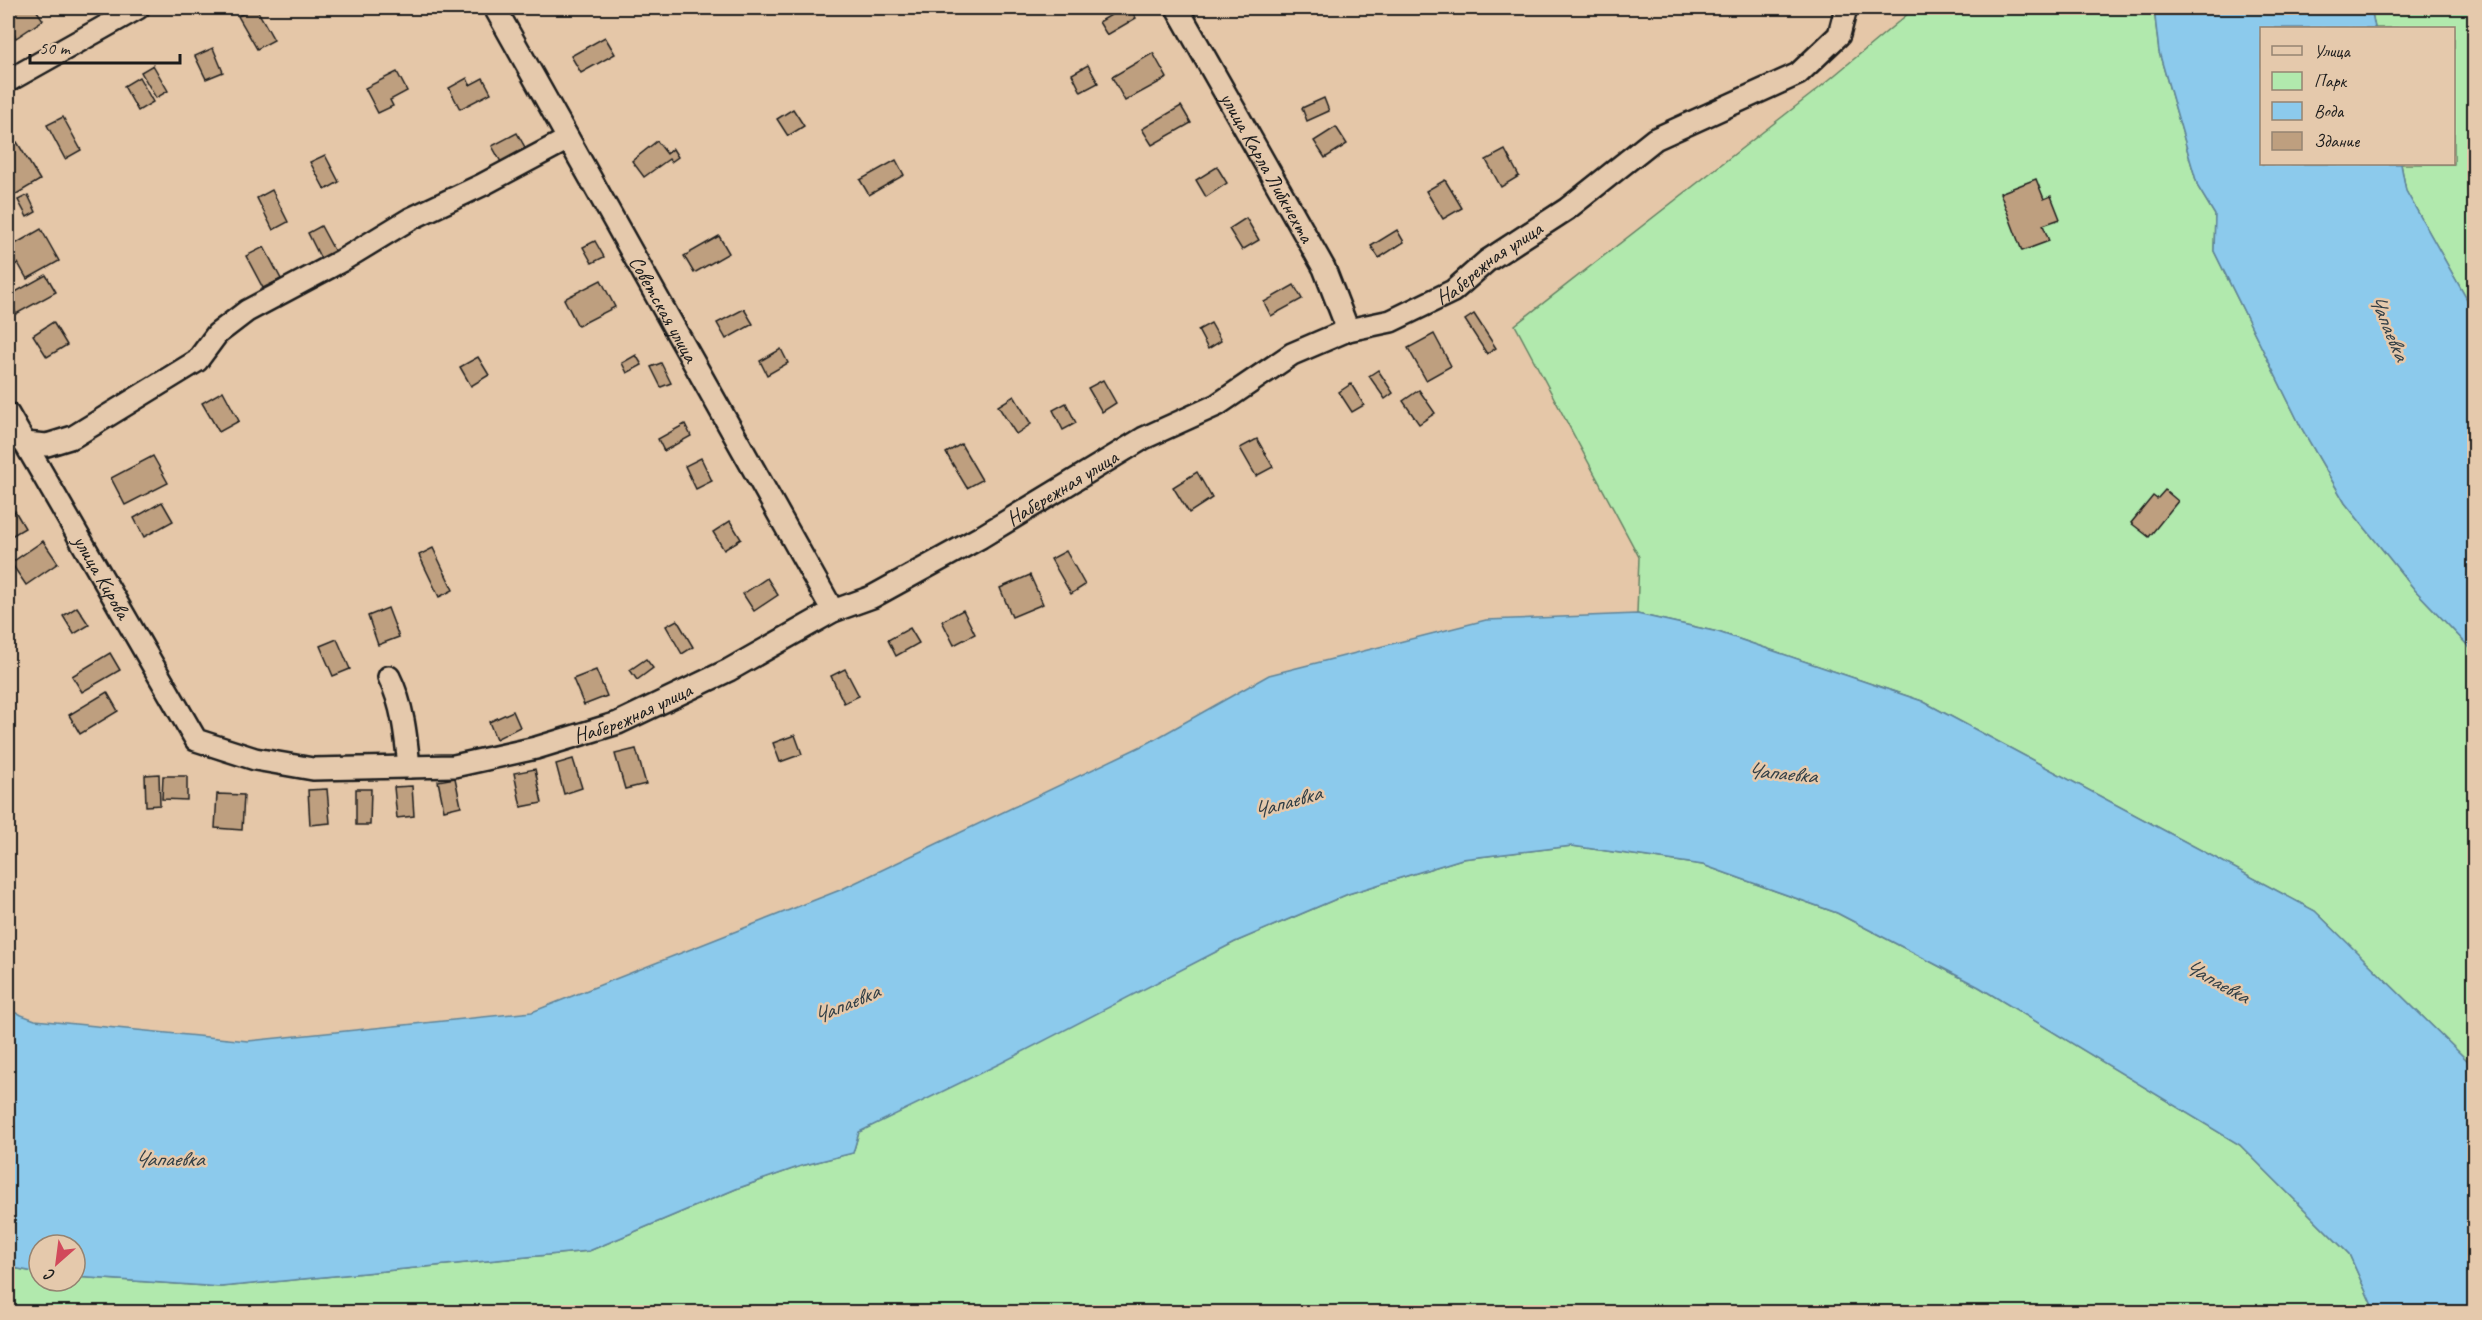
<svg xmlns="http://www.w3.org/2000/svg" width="2482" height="1320" font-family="Caveat,sans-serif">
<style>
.green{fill:#b1e9ad;stroke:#668264;stroke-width:1.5}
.water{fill:#8ccaec;stroke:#5f8499;stroke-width:1.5}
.building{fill:#be9f7f;stroke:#1c1c1c;stroke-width:1.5}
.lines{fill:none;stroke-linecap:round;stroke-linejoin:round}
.minor-casing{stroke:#1c1c1c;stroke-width:26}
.minor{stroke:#e5c9ac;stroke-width:21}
.labels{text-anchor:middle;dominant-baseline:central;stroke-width:5;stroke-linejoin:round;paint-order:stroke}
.street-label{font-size:21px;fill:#1c1c1c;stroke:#e5c9ac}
.water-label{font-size:22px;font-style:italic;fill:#323f46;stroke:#e5c9ac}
</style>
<rect width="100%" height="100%" fill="#e5c7a8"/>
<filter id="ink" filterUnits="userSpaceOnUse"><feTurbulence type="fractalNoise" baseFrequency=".0167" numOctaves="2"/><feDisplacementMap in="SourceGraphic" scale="12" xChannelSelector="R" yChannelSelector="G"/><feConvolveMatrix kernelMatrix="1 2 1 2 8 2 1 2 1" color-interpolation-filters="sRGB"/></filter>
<g filter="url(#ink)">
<g class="green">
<path d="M1915,8H2154L2159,52L2198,187L2215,215L2214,251L2302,429L2345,503L2415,590L2474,652V1067L2315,911L1922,701L1718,632L1637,614L1639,557L1515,325L1818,89Z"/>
<path d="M2371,8H2474V312L2406,191L2401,164H2454V28H2375Z"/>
<path d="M1572,846L1703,865L1837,913L1979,987L2240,1145L2349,1254L2375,1312H8V1267L39,1273V1281H75V1277L221,1287L589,1251L736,1189L801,1166L853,1153L859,1132L1235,942L1348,894L1462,859Z"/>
</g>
<g class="water">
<path d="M2154,8H2371L2375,28H2262V164H2401L2406,191L2474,312V652L2415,590L2345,503L2302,429L2214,251L2215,215L2198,187L2159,52Z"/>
<path d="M1637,614L1718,632L1922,701L2315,911L2474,1067V1312H2375L2349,1254L2240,1145L1979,987L1837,913L1703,865L1572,846L1462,859L1348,894L1235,942L1001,1063L859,1132L853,1153L801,1166L736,1189L589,1251L221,1287L75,1277V1245H39V1273L8,1267V1010L35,1020L248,1041L532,1012L840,890L1150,742L1269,675L1486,620Z"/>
</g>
<g class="building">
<path d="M21,8H35L43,20L16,38L8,25V17Z"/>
<path d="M254,8H256L274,40L257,49L238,16Z"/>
<path d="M1123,8H1129L1136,18L1107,35L1099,22Z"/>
<path d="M605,37L615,54L581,73L571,56Z"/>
<path d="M213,48L223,72L206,79L195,56Z"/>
<path d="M1153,53L1167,78L1125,101L1112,77Z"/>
<path d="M153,65L168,91L156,98L141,72Z"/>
<path d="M1088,65L1098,83L1081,92L1072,74Z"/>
<path d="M397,72L407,91L390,100L393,106L378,113L365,88Z"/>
<path d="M139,77L153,102L138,111L124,86Z"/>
<path d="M467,78L470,85L483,78L491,93L460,109L449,88Z"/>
<path d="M1324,98L1329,111L1307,121L1302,108Z"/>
<path d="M1181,106L1191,123L1152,145L1142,129Z"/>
<path d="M793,109L804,126L788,136L777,119Z"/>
<path d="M63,117L81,150L65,159L47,125Z"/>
<path d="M1336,127L1347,144L1325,158L1314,141Z"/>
<path d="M517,133L526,149L501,162L492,146Z"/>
<path d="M657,141L667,154L673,149L678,157L671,162L669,159L644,177L632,161Z"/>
<path d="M17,142L40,180L13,196L8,187V147Z"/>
<path d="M1505,150L1519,176L1501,187L1486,160Z"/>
<path d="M325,155L339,182L325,190L310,162Z"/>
<path d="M896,160L904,175L869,195L860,180Z"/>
<path d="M1217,167L1227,183L1206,197L1196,180Z"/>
<path d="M2036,179L2044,199L2051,196L2060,219L2043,225L2049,241L2022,251L2000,193Z"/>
<path d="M1445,180L1462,208L1443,219L1426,191Z"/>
<path d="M272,190L288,222L273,230L257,198Z"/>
<path d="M28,195L36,212L27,217L18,200Z"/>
<path d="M1246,218L1259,240L1242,250L1229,229Z"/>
<path d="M321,226L335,252L321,259L308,233Z"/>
<path d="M41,229L59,261L27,279L18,263L8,269V248Z"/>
<path d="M1397,230L1404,242L1379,258L1371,246Z"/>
<path d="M719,236L729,253L694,273L684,256Z"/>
<path d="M595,241L604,257L592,263L583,247Z"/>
<path d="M264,247L281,279L263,288L246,256Z"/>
<path d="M46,275L56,292L16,314L8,296Z"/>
<path d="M601,280L615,307L578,326L564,299Z"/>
<path d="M1294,285L1302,299L1271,316L1264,302Z"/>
<path d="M744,309L753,324L726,339L717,323Z"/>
<path d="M1474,314L1496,348L1487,354L1465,320Z"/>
<path d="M53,322L67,345L47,357L33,335Z"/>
<path d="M1211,323L1221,341L1208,349L1198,330Z"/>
<path d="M1434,334L1451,366L1426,380L1408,348Z"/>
<path d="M781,349L788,363L767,375L760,361Z"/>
<path d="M636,355L642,365L627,373L622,363Z"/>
<path d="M478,357L489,375L471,386L460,367Z"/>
<path d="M661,363L671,383L661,387L651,367Z"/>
<path d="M1378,370L1393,393L1385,399L1369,376Z"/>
<path d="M1103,380L1116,403L1102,412L1088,388Z"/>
<path d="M1351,384L1364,405L1352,412L1339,392Z"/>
<path d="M1419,390L1435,413L1419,424L1403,401Z"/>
<path d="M223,391L239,421L219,432L202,403Z"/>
<path d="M1014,396L1031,424L1016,434L998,406Z"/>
<path d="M1066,403L1076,423L1063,430L1053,410Z"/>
<path d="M685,424L691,436L664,451L658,439Z"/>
<path d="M1257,439L1273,467L1256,476L1240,448Z"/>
<path d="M961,444L982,480L967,488L946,453Z"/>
<path d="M153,456L168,483L125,505L111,478Z"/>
<path d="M701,458L712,481L696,489L685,466Z"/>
<path d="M1197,472L1212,498L1189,513L1173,487Z"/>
<path d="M2165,490L2178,501L2149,537L2131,523L2153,496L2157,499Z"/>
<path d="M162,502L173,521L144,537L134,518Z"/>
<path d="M15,511L25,528L8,538V516Z"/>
<path d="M730,521L741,539L724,550L713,532Z"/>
<path d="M43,541L58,563L26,585L11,563Z"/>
<path d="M433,548L453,590L439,597L419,555Z"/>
<path d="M1066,551L1085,585L1071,594L1051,559Z"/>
<path d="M1030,575L1043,604L1012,617L1000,588Z"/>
<path d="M767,578L778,595L754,611L743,594Z"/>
<path d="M77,607L89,625L74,634L63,616Z"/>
<path d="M388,608L399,637L378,645L368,616Z"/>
<path d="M963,610L975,634L954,645L942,621Z"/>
<path d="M677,620L693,647L682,654L666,626Z"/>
<path d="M910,628L919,643L896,656L888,640Z"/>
<path d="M337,639L350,669L333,676L320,646Z"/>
<path d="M110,653L120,670L82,692L72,676Z"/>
<path d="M646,659L653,668L637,680L630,670Z"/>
<path d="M845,669L859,696L844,703L831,676Z"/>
<path d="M596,670L607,696L584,705L573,679Z"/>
<path d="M107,692L118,711L80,734L69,715Z"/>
<path d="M513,711L520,727L496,739L489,722Z"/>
<path d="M795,735L802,754L780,762L773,743Z"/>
<path d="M636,749L646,784L625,789L615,754Z"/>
<path d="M573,759L582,788L564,794L556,764Z"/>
<path d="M535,769L542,803L521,807L514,773Z"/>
<path d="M159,774L160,805L146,806L145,775Z"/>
<path d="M163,776H187V800L162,799Z"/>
<path d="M455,778L461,806L444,810L438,781Z"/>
<path d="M412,786L414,816L397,818L394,787Z"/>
<path d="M327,789L330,823L310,825L308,790Z"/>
<path d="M356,789H371L370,825H356Z"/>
<path d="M217,794L244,795L242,830L215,828Z"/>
</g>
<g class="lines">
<defs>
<g id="minor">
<path id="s1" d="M495,8L833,611"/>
<path id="s2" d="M1177,8L1324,268L1348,330"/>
<path d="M8,81L138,8"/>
<path id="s3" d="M8,414L196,740L255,759L313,769L454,766L536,748L618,723L729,670L833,611L872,597L981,537L1144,438L1217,405L1292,354L1348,330L1391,321L1453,291L1487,261L1567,209L1655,139L1798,74L1839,35L1846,8"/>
<path d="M24,443L47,445L73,437L197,361L217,334L247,311L341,261L410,219L482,185L568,139"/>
<path d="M389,677C403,705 406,736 409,767"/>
</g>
</defs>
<use href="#minor" class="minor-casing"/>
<use href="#minor" class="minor"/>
</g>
</g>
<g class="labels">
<g class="street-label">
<text stroke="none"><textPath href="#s2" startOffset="183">улица Карла Либкнехта</textPath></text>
<text stroke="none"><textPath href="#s3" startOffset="1797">Набережная улица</textPath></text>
<text stroke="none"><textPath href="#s1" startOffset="345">Советская улица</textPath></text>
<text stroke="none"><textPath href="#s3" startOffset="1311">Набережная улица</textPath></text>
<text stroke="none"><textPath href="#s3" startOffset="188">улица Кирова</textPath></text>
<text stroke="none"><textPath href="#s3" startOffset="825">Набережная улица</textPath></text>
</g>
<g class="water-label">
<text transform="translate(2389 327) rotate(67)">Чапаевка</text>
<text transform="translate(1782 773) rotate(5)">Чапаевка</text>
<text transform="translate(1287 802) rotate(-16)">Чапаевка</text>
<text transform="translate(2217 981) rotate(29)">Чапаевка</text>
<text transform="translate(846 1004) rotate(-23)">Чапаевка</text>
<text x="169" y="1159">Чапаевка</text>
</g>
</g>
<rect width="2482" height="1320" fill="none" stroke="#e5c9ac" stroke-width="30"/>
<rect x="15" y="15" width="2452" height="1290" fill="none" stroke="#1c1c1c" stroke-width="2" filter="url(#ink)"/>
<rect x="2260" y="27" width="195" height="138" fill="#e5c9ac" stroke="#958472" stroke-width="1.5"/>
<rect x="2272" y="46" width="30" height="9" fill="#e5c9ac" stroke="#958472" stroke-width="1.5"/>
<text x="2314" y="57" font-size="18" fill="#1c1c1c">Улица</text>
<rect x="2272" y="72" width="30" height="18" fill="#b1e9ad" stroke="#958472" stroke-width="1.5"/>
<text x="2314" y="87" font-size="18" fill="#1c1c1c">Парк</text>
<rect x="2272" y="102" width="30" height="18" fill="#8ccaec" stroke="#958472" stroke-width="1.5"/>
<text x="2314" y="117" font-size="18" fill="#1c1c1c">Вода</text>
<rect x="2272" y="132" width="30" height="18" fill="#be9f7f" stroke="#958472" stroke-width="1.5"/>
<text x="2314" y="147" font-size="18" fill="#1c1c1c">Здание</text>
<g transform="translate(57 1263) rotate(208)"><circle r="28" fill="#e5c9ac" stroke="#958472" stroke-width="1.5"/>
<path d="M0-4.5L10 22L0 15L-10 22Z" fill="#d1495b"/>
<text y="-9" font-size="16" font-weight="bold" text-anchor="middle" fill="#1c1c1c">С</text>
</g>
<path d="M30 54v9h150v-9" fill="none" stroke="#1c1c1c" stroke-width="3"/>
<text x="39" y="54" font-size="18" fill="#1c1c1c" stroke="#e5c9ac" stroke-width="4.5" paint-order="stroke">50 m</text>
</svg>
